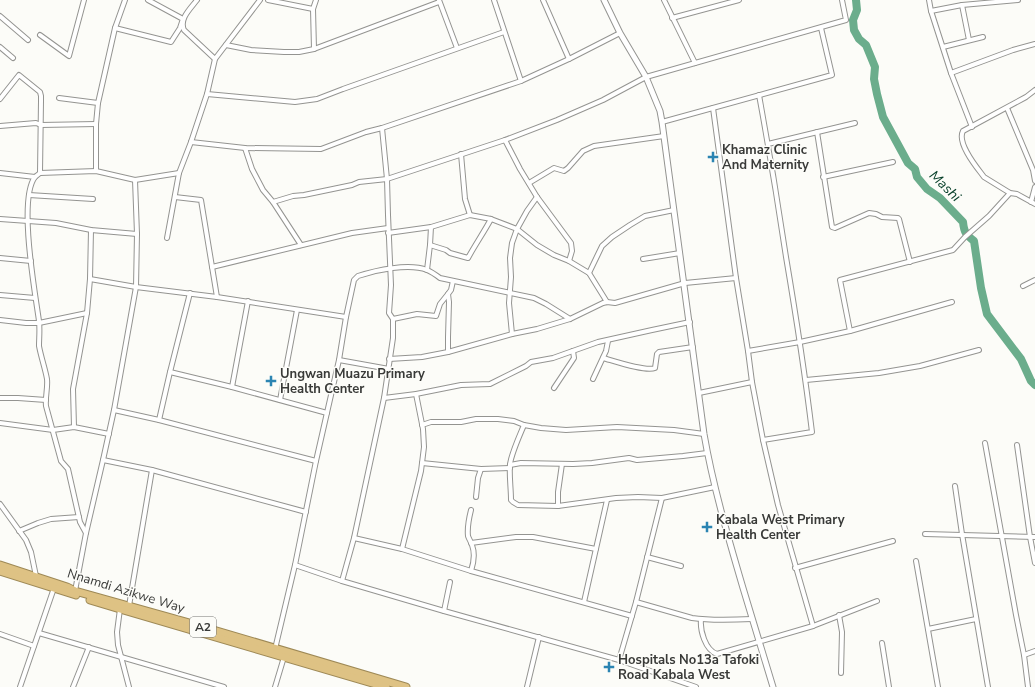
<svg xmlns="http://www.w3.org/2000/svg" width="1035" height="687" font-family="'Nunito Sans',sans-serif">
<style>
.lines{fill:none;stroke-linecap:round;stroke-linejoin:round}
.river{stroke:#6bad8c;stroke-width:8}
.minor-casing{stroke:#949491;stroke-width:6}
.tertiary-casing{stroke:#949491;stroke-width:7}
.trunk-casing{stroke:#9e8956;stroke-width:9}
.minor{stroke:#fff;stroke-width:4}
.tertiary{stroke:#fff;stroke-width:5}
.trunk{stroke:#dec284;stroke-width:7}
.poi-dot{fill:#2b84b2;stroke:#fcfcf8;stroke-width:1.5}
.labels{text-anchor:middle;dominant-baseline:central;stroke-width:3;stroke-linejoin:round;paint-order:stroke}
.shield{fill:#fcfcf8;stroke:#747472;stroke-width:1}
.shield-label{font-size:12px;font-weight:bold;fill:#393a38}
.poi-label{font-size:13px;font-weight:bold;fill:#393a38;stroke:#fcfcf8;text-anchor:start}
.street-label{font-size:13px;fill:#393a38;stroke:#fcfcf8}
.water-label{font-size:14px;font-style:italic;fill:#0a422c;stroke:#fcfcf8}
</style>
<rect width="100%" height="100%" fill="#fcfcf8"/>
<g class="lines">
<path class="river" d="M856,0L857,10L853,20L854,30L859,39L866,45L875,67L874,79L877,94L883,117L908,163L915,169L917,177L927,189L940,198L963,222C964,232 966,235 974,241L981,288L987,314L1021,359L1031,381L1035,385"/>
<defs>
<g id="minor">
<path d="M197,0C190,9 179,19 184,30L215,59"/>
<path d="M268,0L313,9"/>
<path d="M439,0L457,48"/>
<path d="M494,0L521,81"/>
<path d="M543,0L569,59"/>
<path d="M664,0L695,63"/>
<path d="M929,0L931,11L951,73L972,127"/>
<path d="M962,5L969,40"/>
<path d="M931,11L962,5L1018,0"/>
<path d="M0,16L28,40"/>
<path d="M672,18L739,0"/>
<path d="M115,28L171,42L180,28L183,19L148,0"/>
<path d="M40,35L69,56L84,0"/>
<path d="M226,45L251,50L284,52H299L314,49L439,2"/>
<path d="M0,47L13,58"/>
<path d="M943,47L983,37"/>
<path d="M314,49L313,9L316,0"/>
<path d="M951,73L1013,50L1035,44"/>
<path d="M1035,90L1026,97L963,131C957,142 974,164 981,173L984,177L1010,193L1017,194L1035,204"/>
<path d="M207,94L295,102L317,99L343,89L504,32"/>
<path d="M759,95C769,149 778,203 786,257C796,316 805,374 812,432L763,440"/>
<path d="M59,98L98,103"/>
<path d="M0,99L19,75L40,92L41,96V101L40,173"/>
<path d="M713,108L736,278L748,351L752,382L763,440L778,505L813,626"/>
<path d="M1007,108L1033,170L1035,181"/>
<path d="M662,122L832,75L821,28"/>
<path d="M0,126L36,123L41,125L96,124"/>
<path d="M817,132L832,227L835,228L869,213L876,214L882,217L898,218L899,219L910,262"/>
<path d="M505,140L520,169L537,197L571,243L572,251L569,261"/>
<path d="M191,142L245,148L321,149L366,132L382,128L521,81L569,59L620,33"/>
<path d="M768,144L855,123"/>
<path d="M245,148L252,169L263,190L273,202L301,245"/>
<path d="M461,154L465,199L470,215"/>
<path d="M96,171V124L98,103L115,28L125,0"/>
<path d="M0,173L35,177L40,173L96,171L135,180L179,173"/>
<path d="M35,177C18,199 35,292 39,321C40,330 39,338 39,346C41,357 45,368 47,379C48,388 45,397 46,406L61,461L68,469L80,522L86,533"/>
<path d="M823,177L893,162"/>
<path d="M529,183L554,168L564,171L568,168L583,151L594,146L664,136"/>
<path d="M29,195L93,199"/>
<path d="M175,197L201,200L217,297"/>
<path d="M273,202L293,196L304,195L352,185L359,182L387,179L505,140L557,120L603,100L646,77L846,20L842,0"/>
<path d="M1031,202L1035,187"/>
<path d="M0,219L56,223L91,230L137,234"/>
<path d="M388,233L431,227L470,215L491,219L517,229L537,245L554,255L569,261L589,273L607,302"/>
<path d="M167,238L179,173L191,142L207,94L215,59L260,0"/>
<path d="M430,245L446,250L450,253L468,258C475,245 484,232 491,219"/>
<path d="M0,258L31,261"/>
<path d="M643,259L680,253"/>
<path d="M212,267L352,233L388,228"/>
<path d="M427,270L430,245L431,227"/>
<path d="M589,273L602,246L612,237L630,225L645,216L674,210"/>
<path d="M90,279L136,287L217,297L346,317"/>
<path d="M1023,286L1035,280"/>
<path d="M0,295L35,298"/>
<path d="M393,319L417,314L436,316L440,304L448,294"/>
<path d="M0,320L26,323H39L87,313"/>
<path d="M850,331L840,280L953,250L965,237L989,216L1010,193"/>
<path d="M512,334L509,303L511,277L510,258L512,243L517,229L527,211L537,197"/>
<path d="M748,351L800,342L850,331L952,302"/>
<path d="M448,352V337L449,302L448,294L451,290L453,281"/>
<path d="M603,358C614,361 646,372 655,368L657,354L659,352L693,347"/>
<path d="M389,359L422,357L448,352L512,334L537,329L570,319L603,303L607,302L615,303L685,283L736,278"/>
<path d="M339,360L389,369"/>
<path d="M170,372L232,387L327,413"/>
<path d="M593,379L606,351L608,341"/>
<path d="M806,380L879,373L920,366L979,350"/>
<path d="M232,387L248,301"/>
<path d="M554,388L574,358L573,351"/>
<path d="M699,393L752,382"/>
<path d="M0,398H18L46,400"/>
<path d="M384,398L416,394L461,385L490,384L526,366L531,362L553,358L598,342L652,330L690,322"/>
<path d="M280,400L297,310"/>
<path d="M114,410L159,420L316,461"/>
<path d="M159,420L170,372L190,293"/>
<path d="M0,423L53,430L74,427L109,434"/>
<path d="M422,425L431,422H461L476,419H498L514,421L524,425L541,428L566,430L617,427L674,430L704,434"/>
<path d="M524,425C519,437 512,452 510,464C509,476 511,488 511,500L513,502L518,505L558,506L616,498L638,497L662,498L715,487"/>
<path d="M74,427L73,389L87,313L90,279L91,230"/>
<path d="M985,443L1016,615L1024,655L1028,687"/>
<path d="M1017,445L1030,537L1035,563"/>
<path d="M103,460L152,470L306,512"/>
<path d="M422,463L481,469L510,468"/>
<path d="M510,465L521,463L573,464L592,463L629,458L637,460L683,456L707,453"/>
<path d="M955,486L962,534L988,687"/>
<path d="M476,497L478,478L481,469"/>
<path d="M0,504L26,540L31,552L36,576"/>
<path d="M558,506V492L562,464"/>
<path d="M471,510C469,518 467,527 468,536C469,539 471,542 472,545C475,553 474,562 471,571"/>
<path d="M19,531L38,523L51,519L79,517"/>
<path d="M925,534L1035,537"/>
<path d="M354,538L402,549L471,571L632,616"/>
<path d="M471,543L516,537H533L596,549"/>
<path d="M402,549L421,471L424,447L423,429L416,394"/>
<path d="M647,557L681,566"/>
<path d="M916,561L938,687"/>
<path d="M295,565L342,581L444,611L619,660L696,687"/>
<path d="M795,568L893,541"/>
<path d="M342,581L354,538L384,398L393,338V319L389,313L391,285L388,215L387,179L382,128"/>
<path d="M75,591L86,533L103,460L114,410L136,287L137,234L135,180"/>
<path d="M584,602L607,500"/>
<path d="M636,602L692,618C712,621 732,620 752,619"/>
<path d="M129,606L152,470"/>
<path d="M120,609L117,632L118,645L129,687"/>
<path d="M444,611L450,582"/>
<path d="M839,615L842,632L841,673"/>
<path d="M701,620C700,630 705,650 717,654L813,626L877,601"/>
<path d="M928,629L976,619"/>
<path d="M39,633L224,687"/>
<path d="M0,634L34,646"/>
<path d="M882,643L889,687"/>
<path d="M275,649L295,565L316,461L339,360L346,317L354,280L358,276C376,270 409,263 427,270C432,272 436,275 440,278L534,298L546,304L570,319"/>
<path d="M1024,655L1035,651"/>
<path d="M619,660L636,602L662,498"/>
<path d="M20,687L54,588"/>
<path d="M73,687L89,647"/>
<path d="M275,687L284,657"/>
<path d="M527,687L539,637"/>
</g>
<path id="tertiary" d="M604,0L620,33L646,77L660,111L662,122L704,434C713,486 728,537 743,588C753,621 763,654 773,687"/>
<g id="trunk">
<path d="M0,565L67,587L75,591L193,624L406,687"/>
<path d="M0,571L76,595"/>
<path d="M90,600L120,609L386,687"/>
</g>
</defs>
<use href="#minor" class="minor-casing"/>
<use href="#tertiary" class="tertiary-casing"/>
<use href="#trunk" class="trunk-casing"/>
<use href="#minor" class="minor"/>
<use href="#tertiary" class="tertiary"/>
<use href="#trunk" class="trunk"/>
</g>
<g class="poi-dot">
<path d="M711 151h4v4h4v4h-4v4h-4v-4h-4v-4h4z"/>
<path d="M269 375h4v4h4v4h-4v4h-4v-4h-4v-4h4z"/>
<path d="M705 521h4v4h4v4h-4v4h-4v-4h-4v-4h4z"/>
<path d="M607 661h4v4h4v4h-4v4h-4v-4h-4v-4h4z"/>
</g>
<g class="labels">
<rect class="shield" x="190" y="617" width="26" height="20" rx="3"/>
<g class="shield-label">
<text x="203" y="627">A2</text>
</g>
<g class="poi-label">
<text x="722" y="150">Khamaz Clinic<tspan x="722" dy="15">And Maternity</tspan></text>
<text x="280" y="374">Ungwan Muazu Primary<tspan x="280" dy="15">Health Center</tspan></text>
<text x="716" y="520">Kabala West Primary<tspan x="716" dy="15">Health Center</tspan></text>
<text x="618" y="660">Hospitals No13a Tafoki<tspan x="618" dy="15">Road Kabala West</tspan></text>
</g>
<g class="street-label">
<text transform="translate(126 591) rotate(17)">Nnamdi Azikwe Way</text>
</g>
<g class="water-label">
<text transform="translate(945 186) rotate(44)">Mashi</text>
</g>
</g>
</svg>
